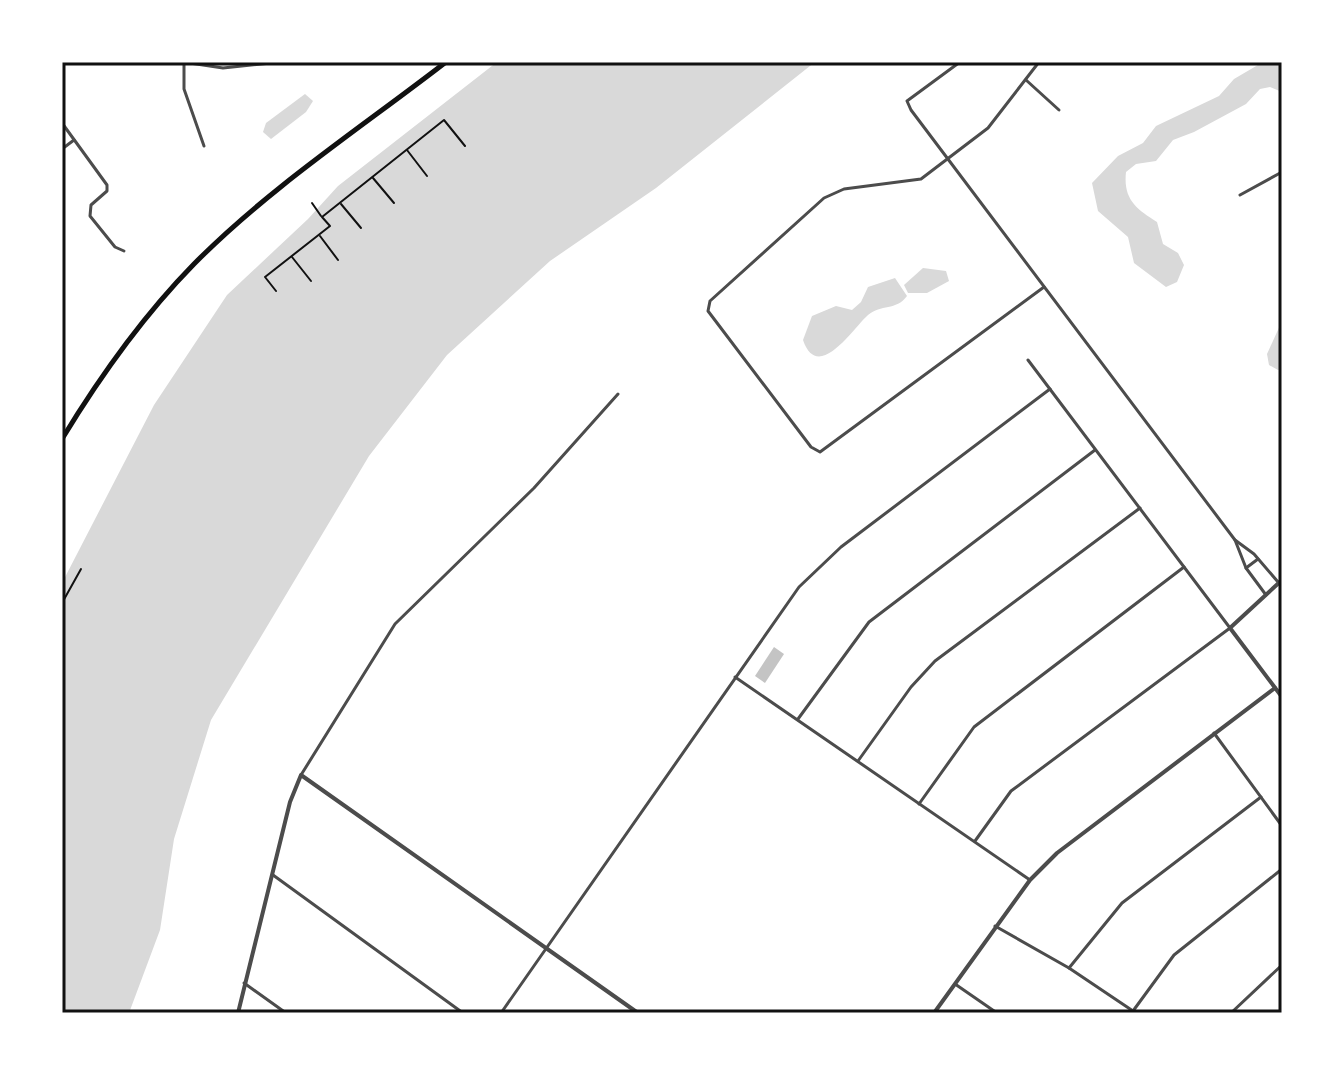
<svg xmlns="http://www.w3.org/2000/svg" width="1344" height="1075" font-family="'PT Serif',serif">
<style>
.water{fill:#d9d9d9}
.building{fill:#c4c4c4}
.lines{fill:none;stroke-linecap:round;stroke-linejoin:round}
.path{stroke:#111;stroke-width:2}
.minor{stroke:#4c4c4c;stroke-width:3}
.tertiary{stroke:#4c4c4c;stroke-width:4}
.secondary{stroke:#111;stroke-width:5}
.neatline{fill:none;stroke:#111;stroke-width:3}
</style>
<rect width="100%" height="100%" fill="#fff"/>
<g class="water">
<path d="M497,62H815L656,188L550,261L447,355L369,456L211,720L174,839L160,930L129,1013H62V583L154,405L227,295L308,219L338,186Z"/>
<path d="M1263,62H1282V92L1270,87L1260,89L1246,104L1194,132L1173,140L1156,161L1136,164L1126,172C1123,199 1136,209 1157,222L1163,244L1178,253L1184,265L1177,282L1166,287L1134,263L1128,237L1098,211L1092,183L1118,156L1143,143L1156,126L1219,96L1234,79Z"/>
<path d="M305,94L313,101L306,112L271,139L263,132L266,123Z"/>
<path d="M923,268L946,271L949,281L927,293H908L904,285Z"/>
<path d="M895,278L907,296C896,311 881,304 868,315C854,327 818,384 803,340L812,316L836,306L852,310L861,302L868,287Z"/>
<path d="M1282,321V369L1278,370L1269,365L1267,354Z"/>
</g>
<path class="building" d="M774,647L784,654L765,683L755,676Z"/>
<g class="lines">
<g class="path">
<path d="M407,150L427,176"/>
<path d="M373,178L394,203"/>
<path d="M312,203L321,216"/>
<path d="M341,204L361,228"/>
<path d="M320,236L338,260"/>
<path d="M292,257L311,281"/>
<path d="M276,291L265,277L330,226L322,217L444,120L465,146"/>
<path d="M62,603L81,569"/>
</g>
<g class="minor">
<path d="M183,62L223,68L281,62"/>
<path d="M960,62L907,101L911,110L1235,540L1254,554L1278,582"/>
<path d="M1039,62L988,128L921,179L844,189L824,198L710,301L708,311L811,447L820,452L1044,287"/>
<path d="M184,63V89L204,146"/>
<path d="M1026,80L1059,110"/>
<path d="M62,123L107,185V191L91,205L90,216L115,247L124,251"/>
<path d="M62,149L74,140"/>
<path d="M1240,195L1282,172"/>
<path d="M1235,540L1246,568L1266,595"/>
<path d="M1246,568L1258,559"/>
<path d="M735,677L1030,880"/>
<path d="M798,719L869,622L1095,450"/>
<path d="M1214,733L1282,826"/>
<path d="M858,761L911,687L935,661L1140,508"/>
<path d="M301,775L395,624L534,488L618,394"/>
<path d="M919,804L974,727L1184,567"/>
<path d="M975,841L1011,791L1230,628L1028,360"/>
<path d="M273,875L463,1013"/>
<path d="M995,926L1069,968L1136,1013"/>
<path d="M1069,968L1122,903L1261,797"/>
<path d="M244,983L286,1013"/>
<path d="M955,984L997,1013"/>
<path d="M1133,1011L1174,955L1282,869"/>
<path d="M501,1013L799,587L841,547L1050,389"/>
<path d="M1231,1013L1282,965"/>
</g>
<g class="tertiary">
<path d="M1282,580L1230,628L1282,697"/>
<path d="M238,1013L290,802L301,775L638,1013"/>
<path d="M934,1013L1030,880L1057,853L1275,688"/>
</g>
<path class="secondary" d="M62,439C99,378 144,315 194,264C269,188 362,127 446,62"/>
</g>
<rect width="1344" height="1075" fill="none" stroke="#ffffff" stroke-width="128"/>
<rect x="64" y="64" width="1216" height="947" class="neatline"/>
</svg>
